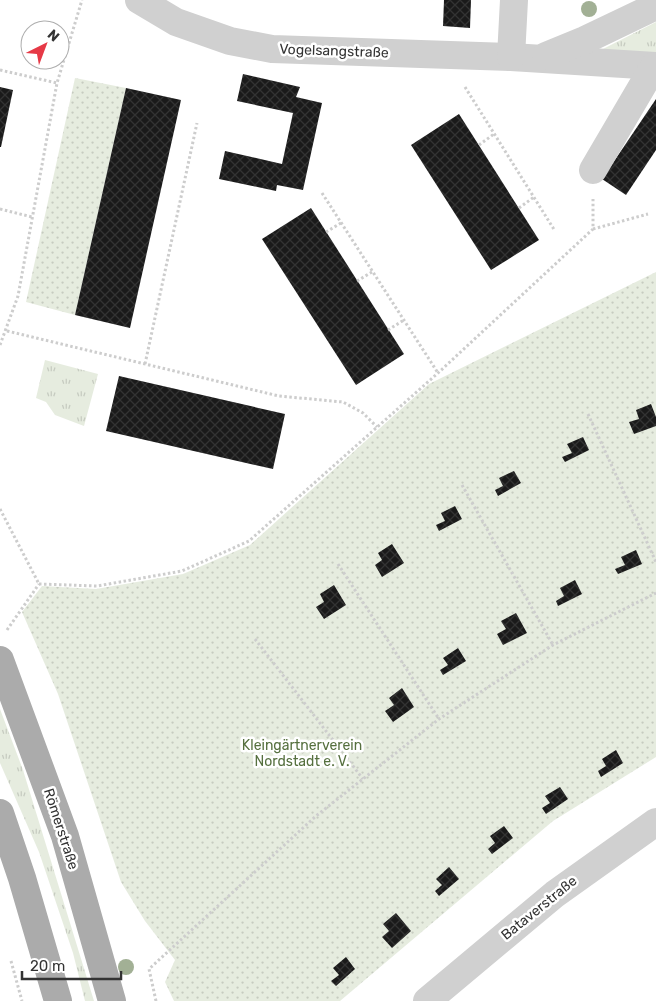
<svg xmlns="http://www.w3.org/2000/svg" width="656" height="1001" font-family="Rubik,sans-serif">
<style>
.grass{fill:url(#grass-tufts)}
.garden{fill:url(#garden-dots)}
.building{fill:url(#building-cross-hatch)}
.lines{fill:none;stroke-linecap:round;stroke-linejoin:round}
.path{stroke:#cdcdcd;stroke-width:3;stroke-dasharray:2.5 2.5;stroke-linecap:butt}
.minor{stroke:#d0d0d0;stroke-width:28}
.major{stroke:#ababab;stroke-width:28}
.tree{fill:#a2b095}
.labels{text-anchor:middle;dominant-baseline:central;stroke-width:5;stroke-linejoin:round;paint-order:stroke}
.street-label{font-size:14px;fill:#333;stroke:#fff}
.park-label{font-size:14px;fill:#56703f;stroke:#fff}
</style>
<defs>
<pattern id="grass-tufts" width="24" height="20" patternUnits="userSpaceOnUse" patternTransform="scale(1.25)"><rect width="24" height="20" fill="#e6ecdf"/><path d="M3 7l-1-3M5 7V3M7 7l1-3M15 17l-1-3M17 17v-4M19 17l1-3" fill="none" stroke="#c6cbc0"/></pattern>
<pattern id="garden-dots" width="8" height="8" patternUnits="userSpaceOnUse" patternTransform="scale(1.25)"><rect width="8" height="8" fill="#e6ecdf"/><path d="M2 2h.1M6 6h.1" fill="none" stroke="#c6cbc0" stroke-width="1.8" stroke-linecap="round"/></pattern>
<pattern id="building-cross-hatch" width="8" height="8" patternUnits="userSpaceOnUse" patternTransform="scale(1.25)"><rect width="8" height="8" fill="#1a1a1a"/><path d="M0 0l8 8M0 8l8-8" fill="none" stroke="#333"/></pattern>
</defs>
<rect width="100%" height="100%" fill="#fff"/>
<g class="grass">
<path d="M656,22V57L601,50Z"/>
<path d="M45,360L98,374L84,426L55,415L46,402L36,398Z"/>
<path d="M0,709L23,770L94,1001H85L73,953L39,852L0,763Z"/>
</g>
<g class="garden">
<path d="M75,78L126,88L75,315L26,302Z"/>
<path d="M656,272V757L553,821L340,1001H174L165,982L175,960L145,921L121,882L58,694L22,612L42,586L96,589L183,574L250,545L429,384Z"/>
</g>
<g class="building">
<path d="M444,0H471L470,28L443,26Z"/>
<path d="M243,74L300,87L296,97L322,103L303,190L277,185L276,191L219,179L225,151L282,164L293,113L237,101Z"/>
<path d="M0,87L13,90L1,147H0Z"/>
<path d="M126,88L181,100L130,328L75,315Z"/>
<path d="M656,99V150L626,195L602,179Z"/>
<path d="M459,114L539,240L491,270L411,145Z"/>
<path d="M311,208L404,354L356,385L262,239Z"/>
<path d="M119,376L285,414L273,469L106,431Z"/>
<path d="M651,404L656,417V426L634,434L629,422L639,419L636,410Z"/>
<path d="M583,437L589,450L565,462L562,457L572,453L567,444Z"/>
<path d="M514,471L521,483L498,496L495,490L503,486L499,478Z"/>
<path d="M455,506L462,519L439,531L436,525L445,521L441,513Z"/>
<path d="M392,544L404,563L382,577L375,565L382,560L378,553Z"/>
<path d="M636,550L642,564L618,574L615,569L625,565L621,557Z"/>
<path d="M575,580L582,594L558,606L556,601L564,596L560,588Z"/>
<path d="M334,585L346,605L324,619L316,607L324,602L320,594Z"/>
<path d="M516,613L527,633L503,645L497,634L506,629L501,621Z"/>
<path d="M458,648L466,661L443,675L440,670L448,665L443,658Z"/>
<path d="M402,688L414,707L393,722L385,711L394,705L389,698Z"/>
<path d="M616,750L623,763L601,777L598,771L606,766L602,759Z"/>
<path d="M560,787L568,799L546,814L542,808L550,803L545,796Z"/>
<path d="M504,826L513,838L492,854L488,849L495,843L490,836Z"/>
<path d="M449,867L459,879L439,896L435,891L442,885L436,879Z"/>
<path d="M396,913L411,931L392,948L382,937L389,931L383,924Z"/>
<path d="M346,957L355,969L336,986L331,981L339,975L333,968Z"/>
</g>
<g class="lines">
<g class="path">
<path d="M0,70L57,83"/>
<path d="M465,87L555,231"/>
<path d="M479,145L494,134"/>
<path d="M322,193L438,373"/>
<path d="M519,208L534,197"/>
<path d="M0,209L32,217"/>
<path d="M593,229L648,214"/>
<path d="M326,232L341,223"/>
<path d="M357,281L372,272"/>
<path d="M388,330L404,320"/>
<path d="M7,331L279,396L343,402L363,413L377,427"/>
<path d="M0,345L18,296L57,83L82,0"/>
<path d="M145,364L197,123"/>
<path d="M588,414L656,562"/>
<path d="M462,485L553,645"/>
<path d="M0,509L39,584"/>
<path d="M338,564L439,719"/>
<path d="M39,584L97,586L182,571L249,541L438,373L593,229V199"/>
<path d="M7,630L39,584"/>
<path d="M255,639L363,779"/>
<path d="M11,961L22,1001"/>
<path d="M156,1001L149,969L316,816L439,719L553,645L656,593"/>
</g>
<g class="minor">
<path d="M139,0L176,22L230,41L272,49L511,57L656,66"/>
<path d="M546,56L585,40L656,6"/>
<path d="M511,57L514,0"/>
<path d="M593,170L654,66"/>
<path d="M427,1001L555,894L656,822"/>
</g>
<g class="major">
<path d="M0,660L65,836L112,1001"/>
<path d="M0,813L22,878L58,1001"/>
</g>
</g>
<g class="tree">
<circle cx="589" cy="9" r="8"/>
<circle cx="126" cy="967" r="8"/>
</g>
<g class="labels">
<g class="street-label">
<text transform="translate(334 51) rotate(2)">Vogelsangstraße</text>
<text transform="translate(61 829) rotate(72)">Römerstraße</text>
<text transform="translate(539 908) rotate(-39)">Bataverstraße</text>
</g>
<g class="park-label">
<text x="302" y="745">Kleingärtnerverein<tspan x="302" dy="16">Nordstadt e. V.</tspan></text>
</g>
</g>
<g transform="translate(45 45) rotate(42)"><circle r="24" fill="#ffffff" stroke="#adadad"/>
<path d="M0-4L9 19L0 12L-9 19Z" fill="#e63946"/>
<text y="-8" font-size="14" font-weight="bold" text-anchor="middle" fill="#333333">N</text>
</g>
<path d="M22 971v8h99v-8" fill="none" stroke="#333333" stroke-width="2.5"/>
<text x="30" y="971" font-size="15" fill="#333333" stroke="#ffffff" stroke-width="4" paint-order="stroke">20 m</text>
</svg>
